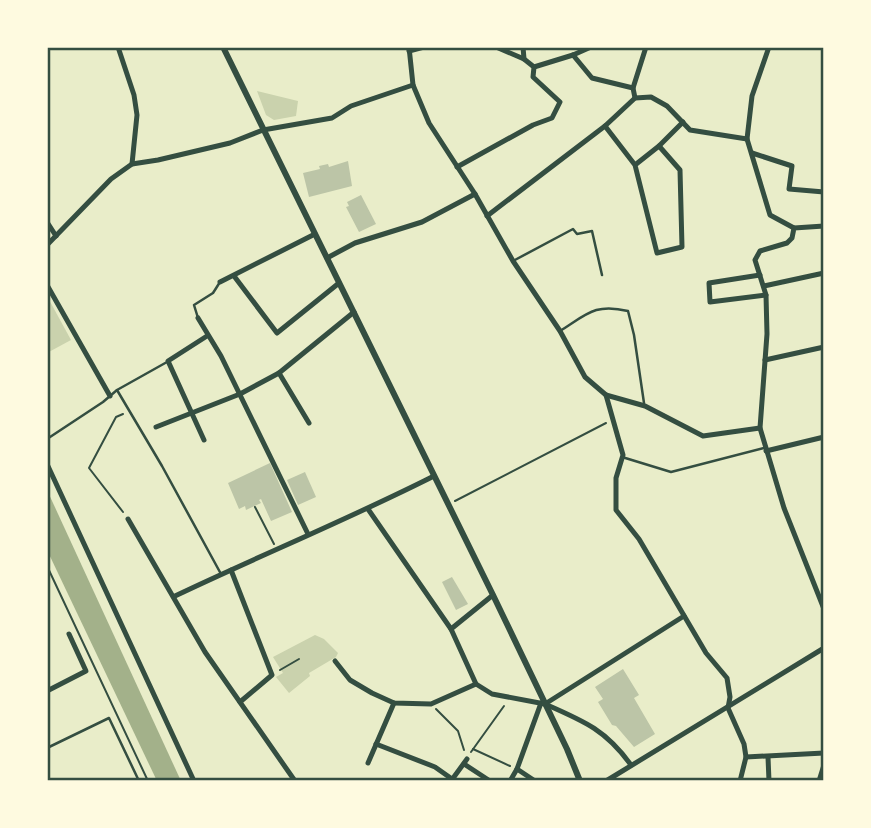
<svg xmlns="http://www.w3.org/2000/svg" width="871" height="828" font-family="Mulish,sans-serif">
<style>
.green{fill:#cad2ad}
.water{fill:#a3b18a}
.building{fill:#bcc5a7}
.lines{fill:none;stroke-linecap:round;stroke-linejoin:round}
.path{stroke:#344e41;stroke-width:2}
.service{stroke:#344e41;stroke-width:2.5}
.minor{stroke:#344e41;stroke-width:5}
.tertiary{stroke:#344e41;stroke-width:6}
.neatline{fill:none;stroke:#344e41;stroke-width:2.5}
</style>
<rect width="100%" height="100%" fill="#e9edc9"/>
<g class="green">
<path d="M257,91L298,101L296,116L274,120L266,115Z"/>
<path d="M47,296L71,340L47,353Z"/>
<path d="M315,635L324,639L338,653L336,657L309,673L310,676L289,693L276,677L283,673L273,657Z"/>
</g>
<path class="water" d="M47,490L181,781H157L47,550Z"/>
<g class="building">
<path d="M348,161L352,186L309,197L303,173L320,169L319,166L328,164L329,167Z"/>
<path d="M361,195L376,224L359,232L346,207L349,206L347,202Z"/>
<path d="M270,463L292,512L271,521L261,499L259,500L261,503L246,510L245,506L239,509L228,483Z"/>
<path d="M305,472L316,497L298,505L287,480Z"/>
<path d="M452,577L468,604L456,610L442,582Z"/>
<path d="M623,669L639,695L634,698L655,734L634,747L616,726L612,725L598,702L603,699L595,687Z"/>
</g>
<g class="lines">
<g class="path">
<path d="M123,414L116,417L89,468L123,512"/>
<path d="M455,501L606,423"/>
<path d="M255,507L274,544"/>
<path d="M47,566L148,781"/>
<path d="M280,670L299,659"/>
<path d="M436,709L458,731L464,750"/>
<path d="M473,749L510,766"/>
<path d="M471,752L504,706"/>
</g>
<g class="service">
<path d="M513,261L573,229L577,234L592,231L602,275"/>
<path d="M198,318L194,305L213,293L220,282"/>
<path d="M560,331C587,314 595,303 628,311L634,335L644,403"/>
<path d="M117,390L162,466L221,574"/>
<path d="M47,439L103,402L117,390L167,362"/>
<path d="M622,457L671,472L764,448"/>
<path d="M47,748L109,718L139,781"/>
</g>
<g class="minor">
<path d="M118,47L134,95L137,115L132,164"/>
<path d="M409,47L413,85L429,123L475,194L513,261L560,331L585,377L606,395L623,455L616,478V510L639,539L706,653L727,678L730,697L728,708L744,744L746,757L740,781"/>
<path d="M496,47L524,59"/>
<path d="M769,47L752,96L747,139L770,215L794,228"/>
<path d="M409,51L424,47"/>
<path d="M573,55L592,78L633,88"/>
<path d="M534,67L573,55L591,47"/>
<path d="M635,98L633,88L646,47"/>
<path d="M605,126L635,165L657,253L682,247L680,170L659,146L635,165"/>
<path d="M659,146L683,122"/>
<path d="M752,153L792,166L789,189L824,192"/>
<path d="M457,167L533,125L552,118L560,102L533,77L534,67L524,59L523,47"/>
<path d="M487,216L605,126L635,98L651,97L667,106L690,130L747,139"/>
<path d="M47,222L56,236"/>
<path d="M824,226L794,228L792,238L787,243L760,251L755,260L766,295L767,334L760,428L784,508L824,609"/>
<path d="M47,245L111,179L132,164L158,160L230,143L263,130L332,118L351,106L413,85"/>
<path d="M327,258L355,243L422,222L475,194"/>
<path d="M760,275L709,283L710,302L766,295"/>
<path d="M234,276L277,333L339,283"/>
<path d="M220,282L315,234"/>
<path d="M47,285L110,396"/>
<path d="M764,286L824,273"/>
<path d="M198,318L221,356L308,534"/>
<path d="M765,360L824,347"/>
<path d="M279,373L309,423"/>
<path d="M606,395L645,406L703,436L760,428"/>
<path d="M156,427L240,394L279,373L354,312"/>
<path d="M204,440L168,361L207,336"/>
<path d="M766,451L824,437"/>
<path d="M47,464L194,781"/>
<path d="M368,509L451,629"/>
<path d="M128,519L205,652L295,781"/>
<path d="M231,570L272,675L240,702"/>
<path d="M493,595L451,629L476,684L492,694L545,704L684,616"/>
<path d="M175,596C261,555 349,519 434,476"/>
<path d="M335,661L350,680L372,693L394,703L431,704L476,684"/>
<path d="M47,691L86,671L69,634"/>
<path d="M545,704C584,721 606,730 631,765"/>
<path d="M376,744L435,767L452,779"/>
<path d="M746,757L824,753"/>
<path d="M768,757L769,781"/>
<path d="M368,763L394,703"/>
<path d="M464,764L490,781"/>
<path d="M517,769L535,781"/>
<path d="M451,781L467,759"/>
<path d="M510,781L517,769L541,703"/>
<path d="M606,781L824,648"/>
<path d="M819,781L824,765"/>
</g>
<path class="tertiary" d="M223,47L493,595L567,749L580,781"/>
</g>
<rect width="871" height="828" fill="none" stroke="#fefae0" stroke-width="98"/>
<rect x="49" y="49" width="773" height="730" class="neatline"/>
</svg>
